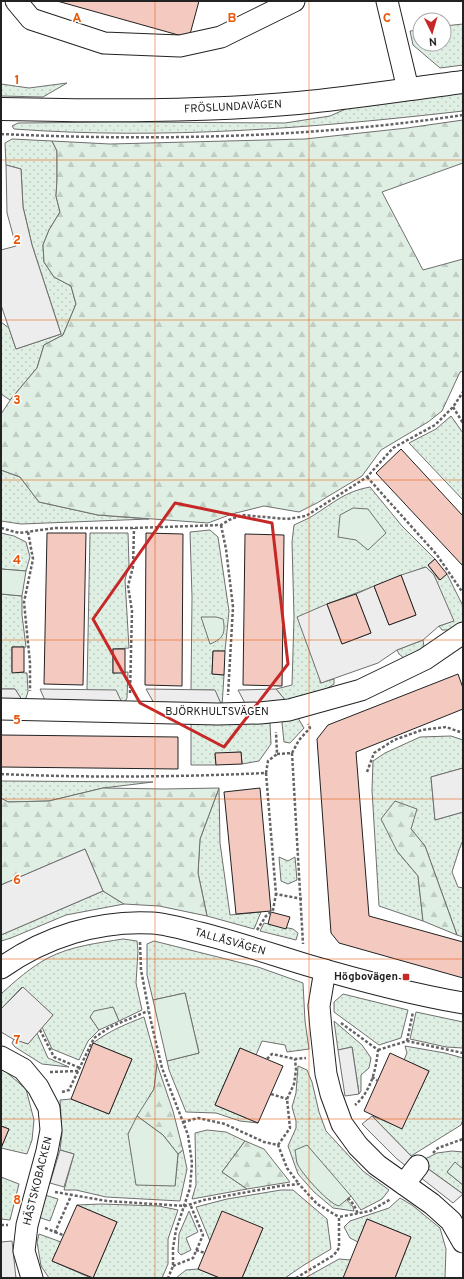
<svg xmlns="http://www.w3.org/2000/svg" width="464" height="1279" font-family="Overpass,sans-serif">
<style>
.grass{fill:url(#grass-dots);stroke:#6f6f6f}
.forest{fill:url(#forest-firs);stroke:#6f6f6f}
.park{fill:#e0efe3;stroke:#6f6f6f}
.parking{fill:#ededed;stroke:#6f6f6f}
.building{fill:#f3c9c0;stroke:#222}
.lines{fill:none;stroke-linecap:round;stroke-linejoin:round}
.minor-casing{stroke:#222;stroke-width:23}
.major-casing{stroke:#222;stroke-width:24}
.path{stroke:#646464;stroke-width:2.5;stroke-dasharray:3 2;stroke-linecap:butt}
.minor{stroke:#fff;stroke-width:21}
.major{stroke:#fff;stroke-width:22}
.marked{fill:none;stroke:#c62828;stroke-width:3;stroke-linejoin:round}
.grid{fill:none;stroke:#e8590c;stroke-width:1;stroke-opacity:0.55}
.poi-dot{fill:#c62828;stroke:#fff;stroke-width:1.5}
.labels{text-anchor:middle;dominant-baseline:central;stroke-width:3;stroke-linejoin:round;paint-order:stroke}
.street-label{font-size:11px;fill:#222;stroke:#fff}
.poi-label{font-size:11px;font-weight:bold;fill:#222;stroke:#fff;text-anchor:end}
.grid-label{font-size:13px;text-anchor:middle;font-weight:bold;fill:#e8590c;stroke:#fff;stroke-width:3;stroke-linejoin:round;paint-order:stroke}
</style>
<defs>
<pattern id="grass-dots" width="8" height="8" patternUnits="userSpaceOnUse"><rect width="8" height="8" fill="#e0efe3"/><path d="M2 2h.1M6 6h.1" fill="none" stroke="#c0cdc2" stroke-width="1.8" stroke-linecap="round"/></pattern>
<pattern id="forest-firs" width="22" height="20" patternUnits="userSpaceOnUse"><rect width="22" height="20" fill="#e0efe3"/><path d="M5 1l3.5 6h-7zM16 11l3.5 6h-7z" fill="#c0cdc2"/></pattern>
</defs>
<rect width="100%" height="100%" fill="#fff"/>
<g class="grass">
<path d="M463,24V65L440,68L413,45L410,31L420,30V44H444V26Z"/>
<path d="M67,83L43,97L1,96V84L29,88Z"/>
<path d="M463,91V111C314,128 164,140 14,129L12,126L18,123L118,122L285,123L330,116L348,108Z"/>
<path d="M12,139L52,141L57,151V180L56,196L60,212L49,230L43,245L44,262L54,277L71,286L76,304L63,335L44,345L37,368L10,400L1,394V322L9,328L16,349L61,334L32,245L23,207L21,169L6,165L5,143Z"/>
<path d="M451,416L463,433V500L409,443L436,429Z"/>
<path d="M1,470L20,477L39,502L98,515L149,519L21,524L1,521Z"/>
<path d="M370,487L402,526L435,559L428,565L439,580L447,574L463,606V622L449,630H442L439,626L453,621L425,567L327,604L320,683L334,679V684L326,689L286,701L276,689L292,685L294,617L292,542L294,525C300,522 308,519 314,515C333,503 346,491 370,487Z"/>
<path d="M210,530L218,537L229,611L225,651H213L212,674L224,675L222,706L214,690H191L192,597L190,532Z"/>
<path d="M1,533L14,536L26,542L30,557L26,571L1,569Z"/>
<path d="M90,533H128L129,565L125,580L129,648L113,649V673L128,672L127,698L123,705L87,689Z"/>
<path d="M1,594L22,596V615L26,647H12V672L27,673L28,692L24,703L15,689H1Z"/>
<path d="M423,640L424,647L416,653L404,658L399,654L397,650Z"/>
<path d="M298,718L304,728L290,743L284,742L282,723L285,719Z"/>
<path d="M270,723L271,744L259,761L242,764L241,752L215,754L216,765H191V724Z"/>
<path d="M451,736L463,740V768L431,777L435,820L463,812V840L459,850L452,872L458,887L463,888V937L457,935L425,846L411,829L397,851L418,876L423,921L379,906L372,790L373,761L385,753L420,737Z"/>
<path d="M1,781L153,782L103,788L49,801L8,802L1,798Z"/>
<path d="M219,788L220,843L230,915L261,912L254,929L207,916L198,873L200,839Z"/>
<path d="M279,857L288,861L295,857L297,880L288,884L281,881Z"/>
<path d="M103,891L124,904L66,915L11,938L1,941V935Z"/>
<path d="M264,923L293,929L298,933L296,940L260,931Z"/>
<path d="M123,939L137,941L138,951L136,983L142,1010L119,1021L113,1007L90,1017L99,1030L88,1041L79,1060L52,1049L42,1027L53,1015L22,987L1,1009V994C15,981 31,967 48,958C71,946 98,943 123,939Z"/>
<path d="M154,941L258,967L303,983L305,1021L309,1049L287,1052L285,1045L262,1041L256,1055L240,1048L215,1105L258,1123L240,1121L216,1113L186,1112L169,1070L167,1061L199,1053L185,993L153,1000L147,975V944Z"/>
<path d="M343,994L408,1010L401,1038L379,1045L334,1012V1002Z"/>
<path d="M416,1012L463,1022V1048L446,1047L410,1039Z"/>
<path d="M144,1017L157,1064L154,1089L128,1134L175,1186L178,1154L183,1150L187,1169L180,1201L106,1197L76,1190H64L74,1154L60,1150L62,1133L60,1100L71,1099L109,1114L132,1059L93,1043C109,1031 126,1024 144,1017Z"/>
<path d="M334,1021L362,1045L371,1058L369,1068L361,1075V1091L359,1094L352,1047L338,1050Z"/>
<path d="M37,1033L48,1058L69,1067L42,1064L15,1047L12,1043L14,1039L28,1044Z"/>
<path d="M405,1046L445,1053L463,1058V1119L461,1125L411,1156L372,1116L402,1128L429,1071L404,1060L407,1053Z"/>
<path d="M298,1066L307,1070L312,1082L319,1112L326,1131L363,1171L389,1190L382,1199L361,1210L351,1196L347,1200L353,1207L354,1211L333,1208L314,1192L298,1174L288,1146L296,1128V1121L292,1107L296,1093Z"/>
<path d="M1,1070L5,1071L26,1089L34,1120L32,1140L27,1154L1,1148L9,1129L1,1126Z"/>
<path d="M207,1130L226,1132L245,1141L222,1172L247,1189L192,1199L196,1185L195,1133Z"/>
<path d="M452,1151L463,1152V1169L455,1163L447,1172L463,1185V1194L419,1162L437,1153Z"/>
<path d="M1,1177L19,1184L10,1220L1,1219Z"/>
<path d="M281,1190H293L327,1219L331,1249L304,1265L285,1278H242L263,1228L210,1241L196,1207L227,1199Z"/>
<path d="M45,1195L58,1199L50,1221L38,1217Z"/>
<path d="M400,1198L412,1205L440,1228L446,1249L445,1278H395L411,1237L367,1219L358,1242L350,1238L344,1227L350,1221L389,1208Z"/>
<path d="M101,1204L159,1206L178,1210L168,1239V1264L162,1278H93L117,1222L77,1205Z"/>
<path d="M189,1211L198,1232L186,1238L191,1250L181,1255L178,1252L179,1234Z"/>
<path d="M39,1234L61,1242L52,1261L91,1278H49L41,1266L37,1242Z"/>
<path d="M339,1259L351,1260L344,1278H305Z"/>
<path d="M198,1269L220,1278H176L186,1270Z"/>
</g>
<g class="forest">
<path d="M463,120V163L382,192L423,270L463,259V371L460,372L442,411L428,422L381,450L362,476L317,503L299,512L264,506L232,514L208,523L98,515L39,502L20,477L1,470V414L11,399L37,368L44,345L63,335L76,304L71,286L54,277L44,262L43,245L49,230L60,212L56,196L57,180V151L52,141L110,144L305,139L407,128Z"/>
<path d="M103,788L164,789L219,788L200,839L198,873L207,916L159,906L124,904L103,891L85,849L1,885V798L8,802L49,801Z"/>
<path d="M395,801L417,809L411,829L425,846L457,935L423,921L418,876L397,851L381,819Z"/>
<path d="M157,1064L173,1111L183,1150L178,1154L163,1135L137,1116L154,1089Z"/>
<path d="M245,1141L264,1149L290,1182L247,1189L222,1172Z"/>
</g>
<g class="park">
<path d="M353,508L368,509L386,533L368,550L356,540L338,537L340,515Z"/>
<path d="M1,569L26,571L22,596L1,594Z"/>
<path d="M201,617H216L223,619C226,633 223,639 210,644Z"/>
<path d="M185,993L199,1053L167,1061L153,1000Z"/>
<path d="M113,1007L119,1021L99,1030L90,1017L94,1011Z"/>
<path d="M137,1116L163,1135L178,1154L175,1186L136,1185L128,1134Z"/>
<path d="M307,1145L351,1196L339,1206C330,1205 300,1172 297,1163C296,1159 296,1155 295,1150Z"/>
<path d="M455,1162L463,1169V1185L447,1172Z"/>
</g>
<g class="parking">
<path d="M6,165L21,169L23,207L32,245L61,334L16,349L1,305V250L16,246L7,213Z"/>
<path d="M426,567L434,575L454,621L439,626L423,640L397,650L378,663L321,683L297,617L327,604L342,644L371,633L356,594L374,586L389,625L416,615L401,575Z"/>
<path d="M1,689H15L24,703H1Z"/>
<path d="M40,689L116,690L123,705H47Z"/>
<path d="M146,689L215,690L222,706L155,705Z"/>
<path d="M276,689L286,701L247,707L238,690Z"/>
<path d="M463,768V812L435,820L431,777Z"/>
<path d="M85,849L103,891L1,935V885Z"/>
<path d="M23,987L53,1015L28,1044L13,1039L1,1032V1009Z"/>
<path d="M352,1047L359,1094L345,1096L338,1050Z"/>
<path d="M372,1116L413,1158L463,1194L453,1203L397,1159L362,1124Z"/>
<path d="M60,1150L74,1154L64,1187L50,1183Z"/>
<path d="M12,1241L16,1278H1V1242Z"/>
</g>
<g class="building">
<path d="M57,1H199L189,38Z"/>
<path d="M401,449L463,516V566L376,473Z"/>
<path d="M47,533H86L83,685L44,684Z"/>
<path d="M146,533L183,534L182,686L145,685Z"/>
<path d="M245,534L284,535L282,686L243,685Z"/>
<path d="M435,559L447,574L440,580L428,565Z"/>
<path d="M401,575L416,615L389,625L374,586Z"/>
<path d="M356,594L371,633L342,644L327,604Z"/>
<path d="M12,647H24V672L12,673Z"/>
<rect x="113" y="649" width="12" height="24"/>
<path d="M213,651H225L224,675L212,674Z"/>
<path d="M458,674L463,688V709L356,752L369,916L463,942V978L339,943L331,933L317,739L328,725Z"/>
<path d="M1,735L178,737V769L1,767Z"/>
<path d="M241,752L242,764L216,765L215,753Z"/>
<path d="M260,788L271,911L236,914L224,792Z"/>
<path d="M271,912L290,917L286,929L268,924Z"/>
<path d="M93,1043L132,1059L109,1114L71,1099Z"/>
<path d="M240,1048L283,1066L258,1123L215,1105Z"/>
<path d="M390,1053L429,1071L402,1129L364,1111Z"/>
<path d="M1,1126L9,1129L1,1148Z"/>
<path d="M77,1205L117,1222L93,1278L52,1261Z"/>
<path d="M222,1211L263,1228L242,1278H220L198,1269Z"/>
<path d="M367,1219L411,1237L395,1278H343Z"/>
</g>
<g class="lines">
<defs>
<g id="minor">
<path d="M16,1L31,19L104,43L180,46L221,37L294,1"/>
<path d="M387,1L408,89"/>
<path d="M1,709L218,714L260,713L289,710L361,690L425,659L463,633"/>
<path d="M1,968C45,937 98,920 152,923C168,924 184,929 200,933C236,942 271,954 307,965C358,980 410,994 463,1003"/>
<path d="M325,970L319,1006L321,1029L326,1074L331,1094L342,1124L358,1146L377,1165L432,1204L451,1221L463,1242"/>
<path d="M1,1057L23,1069L38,1087L49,1108L51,1130L47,1151L27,1225L24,1251L32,1278"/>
<path d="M404,1184L418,1166"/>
</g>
<path id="major" d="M1,109C100,111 199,112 298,103C353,98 408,89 463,82"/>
</defs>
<use href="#minor" class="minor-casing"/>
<use href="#major" class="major-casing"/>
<g class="path">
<path d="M1,134C155,141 310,138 463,115"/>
<path d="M453,407L463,423"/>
<path d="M367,477L437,555L463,593"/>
<path d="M221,525L226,549L233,607L228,695"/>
<path d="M1,528L19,533L55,528H134L221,525L229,520L242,515L287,519L306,516L367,477L393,448L435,425L453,407L463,392"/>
<path d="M28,532L33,559L24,602L30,663V691"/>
<path d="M130,693L132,611L128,586L133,567L134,528"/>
<path d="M292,753L299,740L310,728L308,724"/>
<path d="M277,754L292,753L303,944"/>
<path d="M367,772L374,753L394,740L422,730L446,727L463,733"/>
<path d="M266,773L276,894L302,899"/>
<path d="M1,774C89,778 178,777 266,773L268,761L277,754L276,732"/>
<path d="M257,930L266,916L273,910L276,894"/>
<path d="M140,942L141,970L150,1017L162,1068L188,1135L192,1163L190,1188L176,1230L173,1248V1266L168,1278"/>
<path d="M341,1023L378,1050C376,1069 371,1092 355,1105"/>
<path d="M40,1030L54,1057L80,1068"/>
<path d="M407,1041L413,1012"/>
<path d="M378,1050L407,1041L463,1053"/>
<path d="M267,1059L272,1054L295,1059L306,1058"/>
<path d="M50,1072L78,1071"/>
<path d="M372,1077L378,1081"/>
<path d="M62,1092L69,1090L94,1038L110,1027L148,1011"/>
<path d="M271,1094L287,1099"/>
<path d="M183,1122L198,1118L225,1124L264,1142L278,1145L287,1168L299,1184"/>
<path d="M278,1145L290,1128L287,1099L294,1084L296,1070L295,1059"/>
<path d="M433,1153L438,1148L463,1139"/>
<path d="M55,1192L107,1201L185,1206L204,1200L280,1186L299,1184L317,1204L339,1217"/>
<path d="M348,1198L354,1205L358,1214"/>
<path d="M1,1225H8"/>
<path d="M45,1228L55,1232L71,1196"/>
<path d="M55,1232L63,1235"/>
<path d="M196,1250L205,1253"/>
<path d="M173,1266L193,1258L203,1235L190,1204"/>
<path d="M296,1278L334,1255L339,1248V1217L370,1211L391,1199"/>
</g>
<use href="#minor" class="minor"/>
<use href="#major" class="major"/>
</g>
<path class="marked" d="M175,503L272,523L288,664L224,747L140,703L93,619Z"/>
<path class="grid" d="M155,1V1278M309,1V1278M1,160H463M1,320H463M1,480H463M1,640H463M1,799H463M1,959H463M1,1119H463"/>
<rect class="poi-dot" x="402" y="973" width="8" height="8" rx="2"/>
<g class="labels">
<g class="street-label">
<text transform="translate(233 107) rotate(-3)">FRÖSLUNDAVÄGEN</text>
<text x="217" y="712">BJÖRKHULTSVÄGEN</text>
<text transform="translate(230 942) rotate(16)">TALLÅSVÄGEN</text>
<text transform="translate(38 1181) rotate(-76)">HÄSTSKOBACKEN</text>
</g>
<g class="poi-label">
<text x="398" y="977">Högbovägen</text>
</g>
</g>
<g class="grid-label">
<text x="77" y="22">A</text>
<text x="232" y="22">B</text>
<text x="387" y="22">C</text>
<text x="17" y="84">1</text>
<text x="17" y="244">2</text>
<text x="17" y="404">3</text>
<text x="17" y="564">4</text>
<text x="17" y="724">5</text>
<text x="17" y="884">6</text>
<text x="17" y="1044">7</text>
<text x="17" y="1204">8</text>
</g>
<rect width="464" height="1279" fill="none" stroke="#222222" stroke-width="4"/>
<g transform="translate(432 32) rotate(175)"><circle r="19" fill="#ffffff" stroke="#a7a7a7"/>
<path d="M0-3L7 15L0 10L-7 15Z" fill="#c62828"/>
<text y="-6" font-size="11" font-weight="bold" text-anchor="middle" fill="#222222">N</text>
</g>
</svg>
